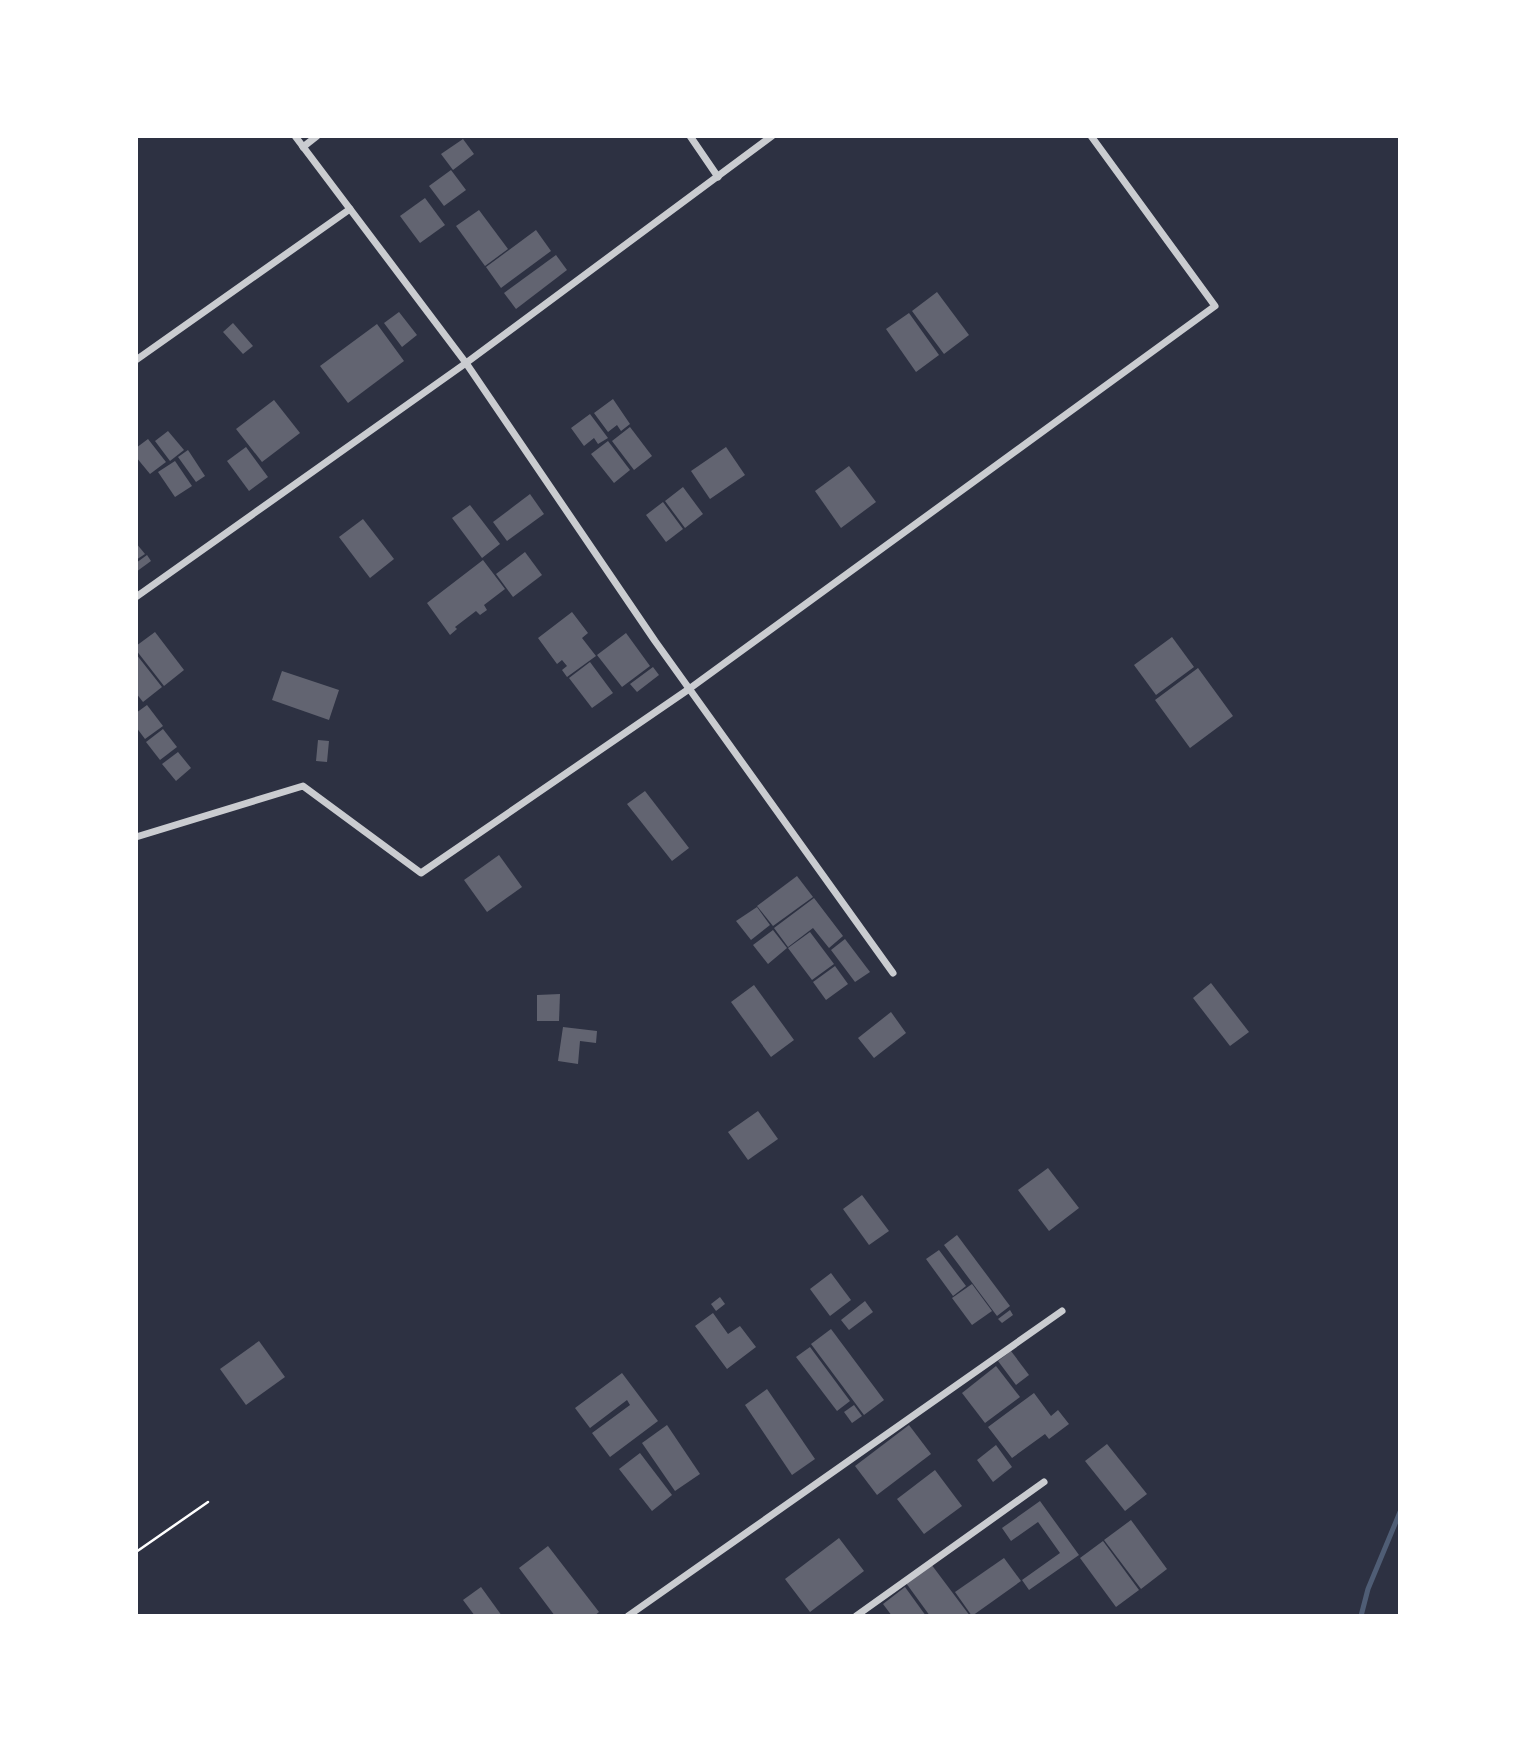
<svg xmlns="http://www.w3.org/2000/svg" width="1536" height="1752" font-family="'Nunito Sans',sans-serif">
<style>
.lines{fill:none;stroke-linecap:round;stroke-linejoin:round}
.stream{stroke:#4f5d75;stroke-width:5}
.building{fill:#626471}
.path{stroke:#fff;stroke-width:2.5}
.minor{stroke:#caccd0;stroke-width:7}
</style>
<rect width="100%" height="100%" fill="#2d3142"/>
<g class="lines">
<path class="stream" d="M1361,1616L1368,1589L1400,1512"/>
</g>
<g class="building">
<path d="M463,139L474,154L453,170L441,154Z"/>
<path d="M451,170L466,190L444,206L429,186Z"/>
<path d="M425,198L445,225L420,243L400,216Z"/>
<path d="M479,210L508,249L485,266L456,226Z"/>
<path d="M536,230L551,251L501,288L486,267Z"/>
<path d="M556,255L567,270L516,309L504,293Z"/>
<path d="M937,292L969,335L944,354L912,311Z"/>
<path d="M399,312L417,335L402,347L384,323Z"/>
<path d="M909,313L939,355L916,372L886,329Z"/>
<path d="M233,323L253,346L243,354L223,332Z"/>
<path d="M377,324L404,361L348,403L320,366Z"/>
<path d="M613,399L630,424L621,431L617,425L608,432L594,413Z"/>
<path d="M274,400L300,433L262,462L236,429Z"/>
<path d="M590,414L608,438L598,444L594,438L584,446L571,428Z"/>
<path d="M630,427L652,456L634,470L612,441Z"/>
<path d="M168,431L184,450L170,461L155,441Z"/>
<path d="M148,439L166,462L150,474L136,457V448Z"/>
<path d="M608,441L630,470L614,483L591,454Z"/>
<path d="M246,447L268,477L249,491L227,461Z"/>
<path d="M726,447L745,475L710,499L691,471Z"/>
<path d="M188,450L205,476L196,482L178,457Z"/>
<path d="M175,461L192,486L175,497L158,472Z"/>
<path d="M849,466L876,502L841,528L815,491Z"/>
<path d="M683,487L703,514L685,528L665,501Z"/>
<path d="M530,494L544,514L507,541L493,522Z"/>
<path d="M663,502L683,529L666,542L646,515Z"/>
<path d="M470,505L500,544L482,558L452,518Z"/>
<path d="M363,519L394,559L370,578L339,537Z"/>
<path d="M136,543L145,554L136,560Z"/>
<path d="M525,552L542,575L513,597L496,574Z"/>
<path d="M147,555L151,561L136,572V563Z"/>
<path d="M483,560L505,589L484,605L487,610L480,615L476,611L455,627L457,629L450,635L427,603Z"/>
<path d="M572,612L588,633L582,638L596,656L567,677L562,670L567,666L562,660L557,664L538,638Z"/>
<path d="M155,632L184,670L164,686L136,650V646Z"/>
<path d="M626,633L650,666L622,687L597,655Z"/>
<path d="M1172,637L1194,667L1156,695L1134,665Z"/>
<path d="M136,654L162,687L143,702L136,693Z"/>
<path d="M590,662L613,693L592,708L569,678Z"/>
<path d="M653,667L659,675L637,692L630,684Z"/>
<path d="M1198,668L1233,716L1190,748L1155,700Z"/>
<path d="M282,671L339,690L329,720L272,700Z"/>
<path d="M147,705L163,726L145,739L136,727V713Z"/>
<path d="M163,729L177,747L160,760L146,742Z"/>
<path d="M318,740L329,741L327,762L316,761Z"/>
<path d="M178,752L191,768L176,781L162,764Z"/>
<path d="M645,791L689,848L672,861L627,804Z"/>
<path d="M499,855L522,887L487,912L464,880Z"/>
<path d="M797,876L813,897L773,926L757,906Z"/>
<path d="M814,898L843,936L829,948L813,928L788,947L774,928Z"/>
<path d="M757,907L770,925L751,940L736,921Z"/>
<path d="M773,930L787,948L768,964L753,945Z"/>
<path d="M810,932L834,964L812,980L788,948Z"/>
<path d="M845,939L870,972L855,982L831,950Z"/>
<path d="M835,966L848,984L826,1000L813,982Z"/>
<path d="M1211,983L1249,1032L1230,1046L1193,998Z"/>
<path d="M754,985L794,1040L771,1057L731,1002Z"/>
<path d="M560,994L559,1021H537V995Z"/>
<path d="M891,1012L906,1033L874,1058L858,1038Z"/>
<path d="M563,1027L597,1031L596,1043L580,1041L578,1064L558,1061Z"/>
<path d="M758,1111L778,1139L748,1160L728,1132Z"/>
<path d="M1048,1168L1079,1208L1049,1231L1018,1190Z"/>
<path d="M862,1195L889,1231L869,1245L843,1209Z"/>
<path d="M957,1235L1010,1306L997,1316L944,1245Z"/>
<path d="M939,1250L966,1286L953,1296L926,1259Z"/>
<path d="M831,1273L851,1300L830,1316L810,1289Z"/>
<path d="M972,1284L992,1311L972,1325L952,1298Z"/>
<path d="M720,1297L725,1304L716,1311L711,1304Z"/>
<path d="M865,1301L873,1312L849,1330L841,1320Z"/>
<path d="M1010,1310L1013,1315L1002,1323L998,1319Z"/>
<path d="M713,1313L728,1334L740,1326L756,1347L727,1369L695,1326Z"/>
<path d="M831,1329L884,1400L864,1415L811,1344Z"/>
<path d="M259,1341L285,1377L246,1405L220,1369Z"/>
<path d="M810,1347L850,1401L837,1411L796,1357Z"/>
<path d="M1011,1351L1029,1375L1016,1385L998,1361Z"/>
<path d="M996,1366L1020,1397L985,1423L962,1393Z"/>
<path d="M622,1373L658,1421L610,1457L592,1433L630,1405L627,1400L590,1428L575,1408Z"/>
<path d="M767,1389L815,1459L792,1475L745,1405Z"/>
<path d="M1034,1393L1051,1416L1058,1410L1069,1424L1049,1439L1045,1434L1012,1458L988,1427Z"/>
<path d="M854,1405L862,1416L852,1423L844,1412Z"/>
<path d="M667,1425L700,1474L675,1491L642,1443Z"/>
<path d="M909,1425L931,1454L877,1495L855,1466Z"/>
<path d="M1107,1444L1147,1494L1125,1511L1085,1461Z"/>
<path d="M996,1445L1012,1467L993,1482L977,1460Z"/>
<path d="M640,1453L672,1495L652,1511L619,1469Z"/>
<path d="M935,1470L962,1506L924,1534L897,1499Z"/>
<path d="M1040,1501L1079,1555L1029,1590L1022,1580L1060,1553L1038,1522L1011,1541L1002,1528Z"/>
<path d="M1131,1520L1167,1569L1141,1589L1104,1540Z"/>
<path d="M839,1538L864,1571L810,1612L785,1579Z"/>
<path d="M1103,1541L1139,1590L1116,1607L1080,1558Z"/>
<path d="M548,1546L599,1612L594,1616H555L519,1568Z"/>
<path d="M1004,1558L1021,1581L972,1616L955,1592Z"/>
<path d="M931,1564L970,1616H930L906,1583Z"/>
<path d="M481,1587L502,1616H475L463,1600Z"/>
<path d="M905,1587L926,1616H892L883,1604Z"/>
</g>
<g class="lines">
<path class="path" d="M136,1552L208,1502"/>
<g class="minor">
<path d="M295,136L466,363L655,641L893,973"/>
<path d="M690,136L718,177"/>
<path d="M303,147L317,136"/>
<path d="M136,360L350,209"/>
<path d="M136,597L466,363L772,136"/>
<path d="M136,837L303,786L421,873L689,689L1215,306L1091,136"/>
<path d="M628,1616L1062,1311"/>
<path d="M856,1616L1044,1482"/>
</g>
</g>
<rect width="1536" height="1752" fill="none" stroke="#ffffff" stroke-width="276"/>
</svg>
